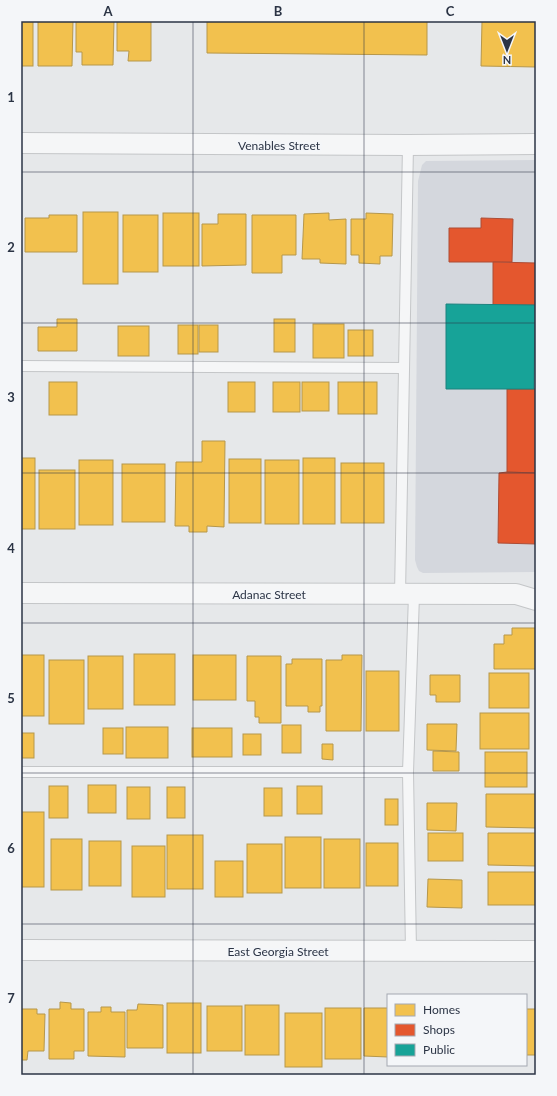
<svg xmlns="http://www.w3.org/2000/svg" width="557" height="1096" font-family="Lato,sans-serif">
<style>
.built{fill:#d4d7dd}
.homes{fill:#f2c14e;stroke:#b6974b}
.shops{fill:#e4572e;stroke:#ac4c35}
.public{fill:#17a398;stroke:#1d827f}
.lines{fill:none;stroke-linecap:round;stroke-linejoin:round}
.lane-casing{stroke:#c4c6c8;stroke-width:12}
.street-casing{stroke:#c4c6c8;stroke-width:22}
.lane{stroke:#f5f6f7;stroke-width:10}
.street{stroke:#f5f6f7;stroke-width:20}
.grid{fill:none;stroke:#2b3445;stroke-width:1;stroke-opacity:0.55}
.labels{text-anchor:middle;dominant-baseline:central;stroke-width:4;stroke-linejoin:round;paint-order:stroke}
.street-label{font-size:12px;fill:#2b3445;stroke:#f4f6f9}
.neatline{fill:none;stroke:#2b3445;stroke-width:1.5}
.grid-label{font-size:13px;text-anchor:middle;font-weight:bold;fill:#2b3445}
</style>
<rect width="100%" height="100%" fill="#e6e8ea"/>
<path class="built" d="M536,160V572L423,573L419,571L417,567L415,560L418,181L422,165L426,161Z"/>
<g class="homes">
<rect x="21" y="21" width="12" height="45"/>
<path d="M38,21H73L72,66H38Z"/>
<path d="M76,21H114L113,65H82V52H76Z"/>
<path d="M117,21H151V61H128L129,51H117Z"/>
<path d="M207,21H427V55L207,53Z"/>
<path d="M482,21H536V67L481,66Z"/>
<rect x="83" y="212" width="35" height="72"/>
<rect x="163" y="213" width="36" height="53"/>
<path d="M329,213V220L346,219V264L320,263V259H302L304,214Z"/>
<path d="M366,213L393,214L392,256H380V264L359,263V255H351V219H366Z"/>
<path d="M218,214H246V265L202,266V224H218Z"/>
<path d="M49,215H77V252H25V218H49Z"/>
<rect x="123" y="215" width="35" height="57"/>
<path d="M252,215H296V255H282V273H252Z"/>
<path d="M57,319H77V351H38V327H57Z"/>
<rect x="274" y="319" width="21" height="33"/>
<rect x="313" y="324" width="31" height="34"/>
<rect x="178" y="325" width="20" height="29"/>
<rect x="199" y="325" width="19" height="27"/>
<rect x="118" y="326" width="31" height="30"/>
<rect x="348" y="330" width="25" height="26"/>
<rect x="49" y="382" width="28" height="33"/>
<rect x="228" y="382" width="27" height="30"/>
<rect x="273" y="382" width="27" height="30"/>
<rect x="302" y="382" width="27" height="29"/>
<rect x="338" y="382" width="39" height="32"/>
<path d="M202,441H225L224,527L207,526V532H189V526H175L176,462H202Z"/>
<rect x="21" y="458" width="14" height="71"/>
<rect x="303" y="458" width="32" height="66"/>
<rect x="229" y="459" width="32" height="64"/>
<rect x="79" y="460" width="34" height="65"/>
<rect x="265" y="460" width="34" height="64"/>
<rect x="341" y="463" width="43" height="60"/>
<rect x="122" y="464" width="43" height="58"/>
<rect x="39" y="470" width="36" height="59"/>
<path d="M512,628H536V669H494V644H504V635H512Z"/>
<rect x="134" y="654" width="41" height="51"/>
<rect x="21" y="655" width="23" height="61"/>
<rect x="193" y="655" width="43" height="45"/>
<path d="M342,655H362L361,731H326V660H342Z"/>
<rect x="88" y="656" width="35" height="53"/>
<path d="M247,656H281V723H259V717H255V701H247Z"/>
<path d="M292,659H322V706H320V712H308V706H286V664H292Z"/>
<rect x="49" y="660" width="35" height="64"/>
<rect x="366" y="671" width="33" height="60"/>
<rect x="489" y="673" width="40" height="35"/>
<path d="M430,675H460V702H436V695H430Z"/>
<rect x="480" y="713" width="49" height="36"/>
<path d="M427,724H457L456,751L427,750Z"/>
<rect x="282" y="725" width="19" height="28"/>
<rect x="126" y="727" width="42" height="31"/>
<rect x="103" y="728" width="20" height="26"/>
<rect x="192" y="728" width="40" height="29"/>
<rect x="21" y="733" width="13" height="25"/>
<rect x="243" y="734" width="18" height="21"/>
<path d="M322,744H333V760L322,759Z"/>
<path d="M433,751L459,752V771H433Z"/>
<rect x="485" y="752" width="42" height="35"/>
<rect x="88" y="785" width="28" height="28"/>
<rect x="49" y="786" width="19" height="32"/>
<rect x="297" y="786" width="25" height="28"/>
<rect x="127" y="787" width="23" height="32"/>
<rect x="167" y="787" width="18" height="31"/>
<rect x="264" y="788" width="18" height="28"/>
<path d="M486,794H536V828L486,827Z"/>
<rect x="385" y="799" width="13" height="26"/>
<path d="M427,803H457L456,831L427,830Z"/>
<rect x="21" y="812" width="23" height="75"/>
<rect x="428" y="833" width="35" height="28"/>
<path d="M488,833H536V866L488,865Z"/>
<rect x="167" y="835" width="36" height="54"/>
<rect x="285" y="837" width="36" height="51"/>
<rect x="51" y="839" width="31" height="51"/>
<rect x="324" y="839" width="36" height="49"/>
<rect x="89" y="841" width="32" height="45"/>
<rect x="366" y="843" width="32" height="43"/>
<rect x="247" y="844" width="35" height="49"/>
<rect x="132" y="846" width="33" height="51"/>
<rect x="215" y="861" width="28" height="36"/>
<rect x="488" y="872" width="48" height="33"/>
<path d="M428,879L462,880V908L427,907Z"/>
<path d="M60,1002L71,1003V1009H84V1051H74V1059H49V1009H60Z"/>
<rect x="167" y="1003" width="34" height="50"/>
<path d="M138,1004L163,1005V1048H127V1010H137Z"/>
<rect x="245" y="1005" width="34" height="50"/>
<rect x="207" y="1006" width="35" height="45"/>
<path d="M101,1007H111V1012H125V1057L88,1056V1012H101Z"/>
<rect x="325" y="1008" width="36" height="51"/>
<path d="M364,1008H388V1057L364,1056Z"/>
<path d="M21,1009H37V1014H45L44,1051H28L27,1060H21Z"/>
<rect x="526" y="1009" width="10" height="46"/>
<rect x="285" y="1013" width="37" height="54"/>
</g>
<g class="shops">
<path d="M481,218L513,219L512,262H449V228H481Z"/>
<path d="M493,262L536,263V305H493Z"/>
<path d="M507,389H536V473L507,472Z"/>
<path d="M507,472L536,473V544L498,543L499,473Z"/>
</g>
<path class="public" d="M446,304L535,305L534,389H446Z"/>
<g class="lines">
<defs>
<g id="lane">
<path d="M21,366L404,368"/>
<path d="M400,595L408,145"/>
<path d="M21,772H408"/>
<path d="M411,951L408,772L414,595"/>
</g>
<g id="street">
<path d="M21,143L408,145L536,144"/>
<path d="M21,593L516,594L536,600"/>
<path d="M21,950L536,951"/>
</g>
</defs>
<use href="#lane" class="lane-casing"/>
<use href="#street" class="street-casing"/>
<use href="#lane" class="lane"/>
<use href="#street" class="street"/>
</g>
<path class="grid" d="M193,21V1075M364,21V1075M21,172H536M21,323H536M21,473H536M21,623H536M21,773H536M21,924H536"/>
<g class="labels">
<g class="street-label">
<text x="279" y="145">Venables Street</text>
<text x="269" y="594">Adanac Street</text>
<text x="278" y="951">East Georgia Street</text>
</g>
</g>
<rect width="557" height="1096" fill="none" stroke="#f4f6f9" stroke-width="44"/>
<rect x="387" y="994" width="140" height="72" fill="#f4f6f9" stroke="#a4a8b1"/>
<rect x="395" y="1004" width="20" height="12" fill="#f2c14e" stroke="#a4a8b1"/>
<text x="423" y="1014" font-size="12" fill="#2b3445">Homes</text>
<rect x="395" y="1024" width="20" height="12" fill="#e4572e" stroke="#a4a8b1"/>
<text x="423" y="1034" font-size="12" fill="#2b3445">Shops</text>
<rect x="395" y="1044" width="20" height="12" fill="#17a398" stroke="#a4a8b1"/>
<text x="423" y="1054" font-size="12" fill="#2b3445">Public</text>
<g transform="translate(507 50) rotate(180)" stroke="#f4f6f9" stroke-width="3" paint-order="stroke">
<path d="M0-3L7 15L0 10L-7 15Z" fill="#2b3445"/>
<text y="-6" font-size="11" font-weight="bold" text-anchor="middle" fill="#2b3445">N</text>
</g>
<rect x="22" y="22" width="513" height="1052" class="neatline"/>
<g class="grid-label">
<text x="108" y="16">A</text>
<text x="278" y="16">B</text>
<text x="450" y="16">C</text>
<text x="11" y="102">1</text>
<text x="11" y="252">2</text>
<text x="11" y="402">3</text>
<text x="11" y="553">4</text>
<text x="11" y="703">5</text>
<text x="11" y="853">6</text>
<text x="11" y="1003">7</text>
</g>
</svg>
